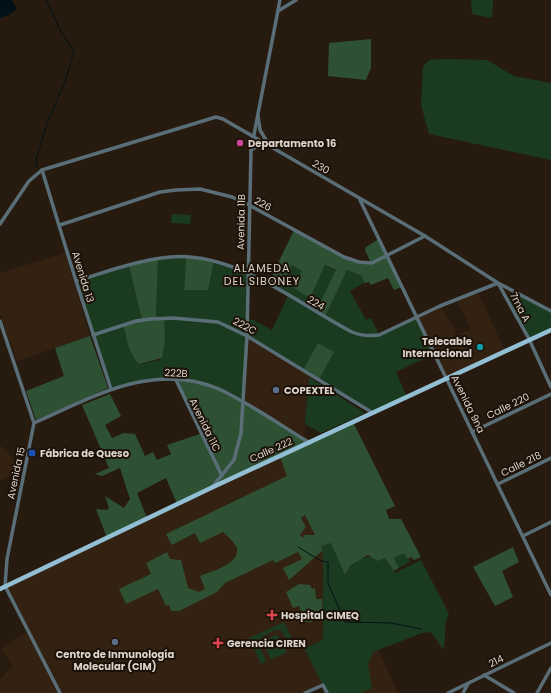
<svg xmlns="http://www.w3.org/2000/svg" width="551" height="693" font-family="Poppins,sans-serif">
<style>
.built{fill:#332112}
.green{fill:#1b3b20}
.forest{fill:#2e5133;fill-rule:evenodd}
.water{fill:#021117}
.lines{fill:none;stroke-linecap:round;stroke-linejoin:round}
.stream{stroke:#021117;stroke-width:1}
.minor{stroke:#596e77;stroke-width:3.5}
.major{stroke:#93bfd4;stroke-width:4.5}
.hotel-dot{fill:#d1479c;stroke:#1d1208;stroke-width:1.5}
.culture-dot{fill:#0f9aa8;stroke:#1d1208;stroke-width:1.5}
.service-dot{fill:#5c6f8a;stroke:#1d1208;stroke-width:1.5}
.transit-dot{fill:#1a4fb4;stroke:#1d1208;stroke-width:1.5}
.health-dot{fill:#e0444e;stroke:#1d1208;stroke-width:1.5}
.labels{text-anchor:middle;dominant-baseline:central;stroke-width:4;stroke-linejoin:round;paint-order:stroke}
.poi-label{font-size:10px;font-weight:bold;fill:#dcd4cd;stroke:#1d1208;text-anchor:start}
.street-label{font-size:10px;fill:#dcd4cd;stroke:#1d1208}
.neighbourhood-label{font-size:11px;letter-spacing:1px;fill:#dcd4cd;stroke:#1d1208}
</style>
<rect width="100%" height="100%" fill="#271b10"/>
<g class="built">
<path d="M65,253L90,336L17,361L0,314V273Z"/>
<path d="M477,290L505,351L447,379L417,317L440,306L458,335L471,329L456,299Z"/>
<path d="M247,336L309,374L304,439L243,403Z"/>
<path d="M0,445L18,464L17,473L0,480Z"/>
<path d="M292,451L353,594L398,693H327L322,685L306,693H62L48,665L46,666L60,693H0V679L13,666L1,649L26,633L42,659L5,586Z"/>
</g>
<g class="green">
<path d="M471,0H493L492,18L472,14Z"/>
<path d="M444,59L487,60L514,76L551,83V160L429,134L421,105L423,67L429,60Z"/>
<path d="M172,214L191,215L190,224L171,223Z"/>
<path d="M186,257L184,290L214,260L248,273L247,319L253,320L272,330L288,296L279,291L292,265L302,270L310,297L325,265L336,271L316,312L325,317L347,270L362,276L364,283L350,291L366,320L371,318L379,334L417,317L434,354L396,372L407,397L373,413L319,380L334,352L303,370L247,336L243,403L193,382L153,380L111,389L76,281L129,266L142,320L125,334L137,362L140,364L160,360L156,318L158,259Z"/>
<path d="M518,293L551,311V330L529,339L509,303L511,295Z"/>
<path d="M309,377L365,413L321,433L305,424Z"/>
<path d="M331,542L345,575C356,556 365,555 385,558L395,573L421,560L449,614L446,620L444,648L443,649L431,632L422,633L373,652L368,664L372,688L360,693H327L304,648L319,642L323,638V557L321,546Z"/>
<path d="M405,552L410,562L399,568L394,558Z"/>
<path d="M284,622L295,645V648L291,649L281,630H275L262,637L259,645L266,661L261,664L249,638Z"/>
<path d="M277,634L287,652L271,660L263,642Z"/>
</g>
<g class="forest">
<path d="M371,39V68L366,80L328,76L329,43Z"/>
<path d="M294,230C319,243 343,262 371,263L365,250L366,247L379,239L402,287L394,290L388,278L371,285L369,282L364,283L362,276L347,270L325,317L316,312L336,270L325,265L310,298L294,288L302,271L292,265L279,291L268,284Z"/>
<path d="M186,257L214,260L208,290H184Z"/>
<path d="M158,259L156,318H164L165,340L162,358L139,364C130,356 125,336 124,325L142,320L129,266Z"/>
<path d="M90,336L108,388L36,420L26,391L64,376L55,348Z"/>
<path d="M318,343L334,352L319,380L303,370Z"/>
<path d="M176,380L209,386L228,394L310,443L353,422L395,506L386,510L389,519H401L421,557L414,560L411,557L408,559L404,553L394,558L399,568L394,571L385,558L378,561L368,555L351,565L345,575L331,543L321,546L322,551L289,580L283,568L302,559L298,552L275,563L273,560L225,583L217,592L179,611H171L169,605L166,606L158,589L126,604L119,589L151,574L146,563L167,552L170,559L181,560L188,588L199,592L205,589L200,576C210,572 244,563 236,546C233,541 227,536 223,532L200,543L195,533L172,545L166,534L287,476L280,457L177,504L166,478L137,493L147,518L107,538L96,509L107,510L109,508L105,496L124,508L130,499L120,468L102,476L95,474L109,468L82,405L110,394L121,416L105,425L112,438L124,433L135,434L145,456L153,452L157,460L171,454L167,445L200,434ZM305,515L315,535H304L303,538L300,535L306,527L301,518Z"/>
<path d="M513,547L519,562L502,571L513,597L495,606L473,567Z"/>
<path d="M299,584L310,585L312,589L315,588L316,599H322L323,621H320L315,617L312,622H306L299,606L293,608L286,592Z"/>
</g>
<path class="water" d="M0,0H12L17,9L9,15L0,18Z"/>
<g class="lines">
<g class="stream">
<path d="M37,168L36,159L48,121L65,82L74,51L62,34L46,0"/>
<path d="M298,547L321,561L328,562V583L345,622L391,623L421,629"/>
</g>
<g class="minor">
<path d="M278,11L296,0"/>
<path d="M258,116L260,130L269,145"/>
<path d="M251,150L259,145L266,146"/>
<path d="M42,170L76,281L111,389"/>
<path d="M360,200L551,595"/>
<path d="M0,224L29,181L42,170L216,117L223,119L425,236L498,283L551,311"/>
<path d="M60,225L160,192L176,190L200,189L232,197L249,205L344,257L359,262L372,263L425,236"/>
<path d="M76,281C106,272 138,260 170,257C234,251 297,303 352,332C361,336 370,336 379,335L440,306L498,283L529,339L551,387"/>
<path d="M0,321L34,423L7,559L5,586L60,693"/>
<path d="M93,335L136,321L151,319L173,318L218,322L247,336L373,413"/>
<path d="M176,380L222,476"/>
<path d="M34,423C93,397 153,361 219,389C251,404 280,425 310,443"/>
<path d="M472,432L551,394"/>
<path d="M498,484L551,458"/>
<path d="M213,486L234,460L241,433L247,336L251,150L280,0"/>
<path d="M523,536L551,522"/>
<path d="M484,675L514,693"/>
<path d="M305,693L323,685L327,693"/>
<path d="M448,693L551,643"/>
<path d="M463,693L468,684"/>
<path d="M537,693L551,668"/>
</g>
<path class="major" d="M0,589L213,487L551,330"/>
</g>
<circle class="hotel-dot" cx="240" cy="143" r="4"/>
<circle class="culture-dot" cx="480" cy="347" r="4"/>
<g class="service-dot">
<circle cx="276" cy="390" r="4"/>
<circle cx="115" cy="642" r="4"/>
</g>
<rect class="transit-dot" x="28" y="449" width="8" height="8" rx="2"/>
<g class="health-dot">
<path d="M270 609h4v4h4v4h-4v4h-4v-4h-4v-4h4z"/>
<path d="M216 637h4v4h4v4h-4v4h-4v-4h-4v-4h4z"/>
</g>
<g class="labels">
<g class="poi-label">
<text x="248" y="143">Departamento 16</text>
<text x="472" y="341" text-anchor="end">Telecable<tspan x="472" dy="12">Internacional</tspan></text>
<text x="284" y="390">COPEXTEL</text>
<text x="40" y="453">Fábrica de Queso</text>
<text x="281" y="615">Hospital CIMEQ</text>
<text x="227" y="643">Gerencia CIREN</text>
<text x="115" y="654" text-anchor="middle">Centro de Inmunología<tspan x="115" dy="12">Molecular (CIM)</tspan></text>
</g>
<g class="street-label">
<text transform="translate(321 167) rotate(30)">230</text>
<text transform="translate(263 204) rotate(29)">226</text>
<text transform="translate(241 222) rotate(-89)">Avenida 11B</text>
<text transform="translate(83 277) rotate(73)">Avenida 13</text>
<text transform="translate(316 303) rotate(30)">224</text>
<text transform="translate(520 307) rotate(62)">7ma A</text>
<text transform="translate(245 326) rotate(28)">222C</text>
<text transform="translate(176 373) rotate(3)">222B</text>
<text transform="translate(468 404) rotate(64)">Avenida 9na</text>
<text transform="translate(508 406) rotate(-26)">Calle 220</text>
<text transform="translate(205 425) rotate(64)">Avenida 11C</text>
<text transform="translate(271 450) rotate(-24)">Calle 222</text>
<text transform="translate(521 464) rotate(-26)">Calle 218</text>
<text transform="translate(16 473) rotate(-78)">Avenida 15</text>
<text transform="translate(496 661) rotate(-26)">214</text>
</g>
<g class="neighbourhood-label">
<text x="262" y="268">ALAMEDA<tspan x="262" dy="13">DEL SIBONEY</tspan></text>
</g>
</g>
</svg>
